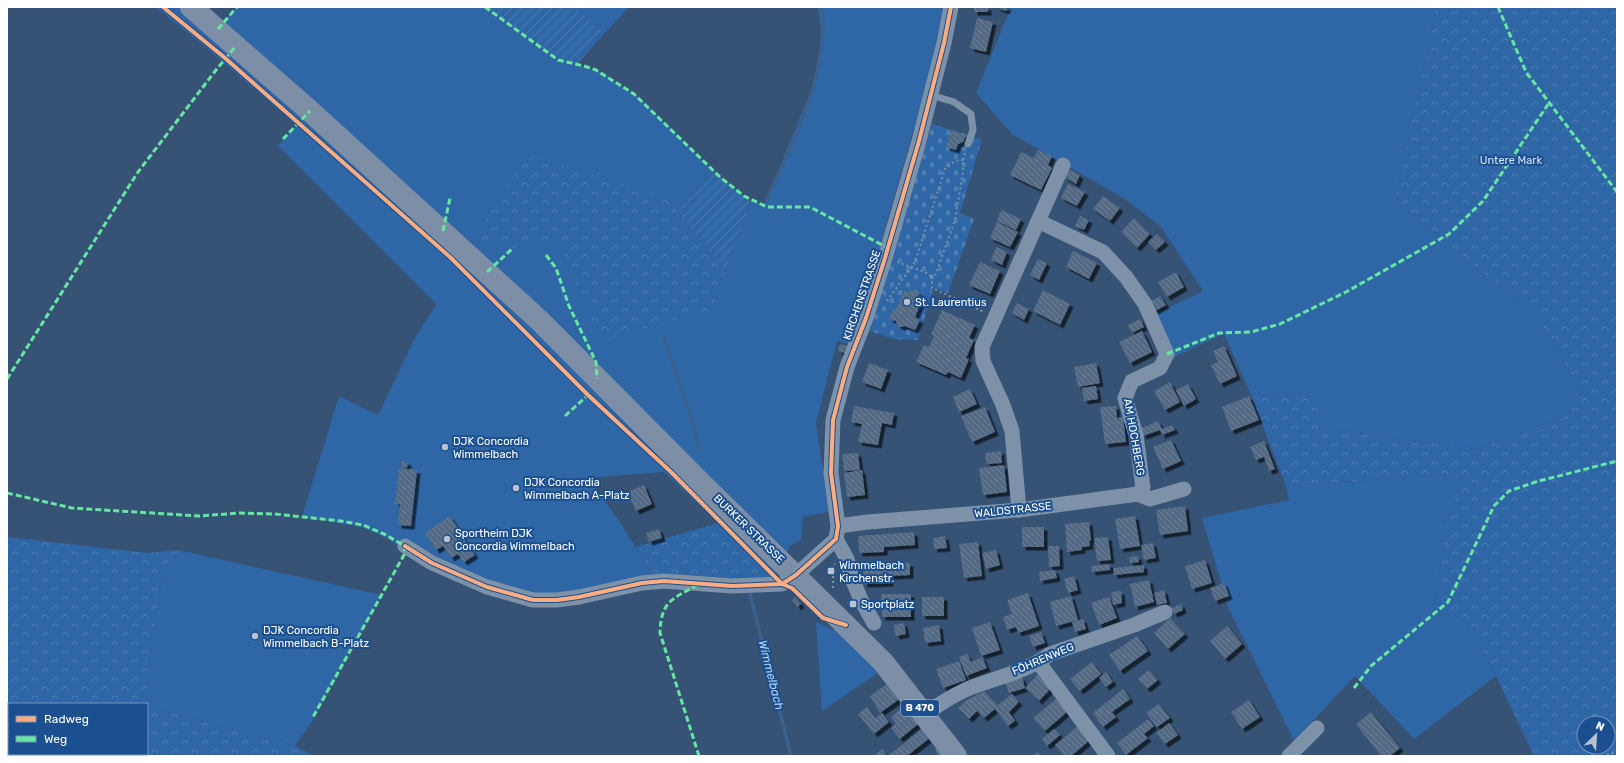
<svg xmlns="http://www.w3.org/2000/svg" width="1624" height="763" font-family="Rubik,sans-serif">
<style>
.grass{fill:#2f66a5}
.forest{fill:url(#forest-crowns);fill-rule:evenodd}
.cemetery{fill:url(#cemetery-stones)}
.garden{fill:url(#garden-furrows)}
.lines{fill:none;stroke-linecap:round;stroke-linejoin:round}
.stream{stroke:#3b618d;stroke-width:3.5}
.building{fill:url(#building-back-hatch);filter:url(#shadow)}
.path{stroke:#7d92a8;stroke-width:2;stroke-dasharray:2 3;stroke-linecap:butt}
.lane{stroke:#7d92a8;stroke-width:7}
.street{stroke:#7d92a8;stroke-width:15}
.primary{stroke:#7d8ea7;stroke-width:22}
.quiet{stroke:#66e7a1;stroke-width:3;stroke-dasharray:6 3;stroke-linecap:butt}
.cycleway-casing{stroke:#1b4f8f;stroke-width:6}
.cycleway{stroke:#ffac80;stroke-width:4}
.poi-dot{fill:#b9c2ce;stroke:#1b4f8f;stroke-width:1.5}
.labels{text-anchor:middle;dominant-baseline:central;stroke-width:4;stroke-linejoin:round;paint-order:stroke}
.shield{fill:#1b4f8f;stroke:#bbcadd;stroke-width:1}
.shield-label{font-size:10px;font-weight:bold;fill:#fff}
.park-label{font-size:11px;fill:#cfe3fa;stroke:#1b4f8f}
.street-label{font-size:11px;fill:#fff;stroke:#1b4f8f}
.poi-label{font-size:11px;fill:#fff;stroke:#1b4f8f;text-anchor:start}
.water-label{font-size:12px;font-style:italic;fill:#b5d3f5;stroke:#1b4f8f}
</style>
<defs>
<pattern id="forest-crowns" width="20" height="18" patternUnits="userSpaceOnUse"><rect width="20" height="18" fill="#2f66a5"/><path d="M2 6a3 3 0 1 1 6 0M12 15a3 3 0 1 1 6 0" fill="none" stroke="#4e7db2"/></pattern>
<pattern id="cemetery-stones" width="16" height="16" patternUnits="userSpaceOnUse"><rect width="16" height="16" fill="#2f66a5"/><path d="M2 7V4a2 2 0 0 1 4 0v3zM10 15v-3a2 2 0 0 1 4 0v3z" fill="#4e7db2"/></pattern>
<pattern id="garden-furrows" width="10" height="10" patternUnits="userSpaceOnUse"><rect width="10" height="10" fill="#2f66a5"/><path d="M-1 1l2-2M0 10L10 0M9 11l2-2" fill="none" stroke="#4e7db2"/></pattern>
<pattern id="building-back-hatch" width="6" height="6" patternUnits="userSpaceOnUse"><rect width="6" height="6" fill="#526984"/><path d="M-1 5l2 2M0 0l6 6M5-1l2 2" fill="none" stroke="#6c8096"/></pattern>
<filter id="shadow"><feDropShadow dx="3.5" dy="3.5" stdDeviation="0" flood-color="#0009"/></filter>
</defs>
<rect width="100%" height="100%" fill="#365274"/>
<g class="grass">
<path d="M155,7H207L224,21L237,7H482L561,63L577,64L601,72L639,97L715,172L678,212L666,197L475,239L504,248L557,239L714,309L725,271L751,202L765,203L812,88L819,59L821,28L818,7H946L945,20L852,344L837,341L816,423L829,512L803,517L801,540L791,545L773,575L664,472L589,478L621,524L660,586L564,605L425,565L392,541L362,527L302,517L339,396L378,415L415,338L436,304L278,146L296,125L203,45Z"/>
<path d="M573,7H629L605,33Z"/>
<path d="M1011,7H1436L1395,201L1537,316L1584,397L1564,417L1478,449L1320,428L1317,399L1251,395L1224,334L1174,357L1155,314L1203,291L1161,227L1125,199L1012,134L976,93Z"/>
<path d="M1462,473L1444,538L1435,610L1459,611L1496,676L1414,739L1355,676L1294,741L1229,609L1202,518L1289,500L1286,486Z"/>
<path d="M178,550L382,595L313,720L295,746L149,707L147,678L161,584Z"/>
<path d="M816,622L844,635L879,672L822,711Z"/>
</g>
<g class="forest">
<path d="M1436,7H1617V756H1534L1496,676L1459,611H1435L1444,538L1462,473L1286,486L1251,395L1318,399L1320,428L1478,449L1564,417L1584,397L1537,316L1395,201ZM1584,723H1608V747H1584Z"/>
<path d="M526,154L666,197L725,271L714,309L601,340L557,239L504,249L475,239Z"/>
<path d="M718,523L786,589L660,586L636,547Z"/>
<path d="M7,537L148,553L178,550L161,584L147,678L149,707L295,746L314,756H7ZM9,704H147V754H9Z"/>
</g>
<path class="cemetery" d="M932,124L982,139L960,213L974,219L948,293L933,288L918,340L894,339L870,331Z"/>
<g class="garden">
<path d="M482,7H573L605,33L577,64L562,63Z"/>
<path d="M715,172L751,202L725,271L678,212Z"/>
</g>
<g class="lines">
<g class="stream">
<path d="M767,200C794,138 829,76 822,7"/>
<path d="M663,335L694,426L699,448"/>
<path d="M750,594L791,756"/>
</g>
</g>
<g class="building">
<rect x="974" y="7" width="14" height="5"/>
<path d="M996,7H1008L1006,11Z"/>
<path d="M977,18L993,22L986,52L970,48Z"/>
<path d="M951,130L966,135L963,142L958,144L956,150L946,147Z"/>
<path d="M1038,150L1052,156L1048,165L1052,168L1041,190L1010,175L1021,152L1034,158Z"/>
<path d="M1068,169L1080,175L1076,184L1064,177Z"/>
<path d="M1068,184L1085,192L1077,206L1061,198Z"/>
<path d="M1103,196L1120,208L1110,221L1093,209Z"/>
<path d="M1001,210L1021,219L1016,230L997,221Z"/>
<path d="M1080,216L1089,220L1084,230L1075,226Z"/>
<path d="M1134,218L1150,234L1137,248L1121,232Z"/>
<path d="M997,222L1018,232L1010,247L990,238Z"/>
<path d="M1157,234L1165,242L1156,250L1148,242Z"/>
<path d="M996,247L1007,252L1002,265L991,260Z"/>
<path d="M1073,251L1097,263L1089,279L1066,267Z"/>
<path d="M1038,259L1047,263L1039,280L1030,275Z"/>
<path d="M980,262L1000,271L990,294L969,285Z"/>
<path d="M1176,272L1184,287L1167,297L1158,282Z"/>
<path d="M911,289L920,293L918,296L923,298L915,317L920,320L915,330L905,326L901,327L897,325L896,321L889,319L894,308L896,309L905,290L910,292Z"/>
<path d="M1043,290L1070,304L1060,325L1033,311Z"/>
<path d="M1160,296L1166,305L1155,311L1150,302Z"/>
<path d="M1017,303L1029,309L1024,320L1012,313Z"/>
<path d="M942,310L975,325L969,338L974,340L966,358L969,359L961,378L948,372L946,375L916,362L924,345L929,347L934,336L931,334Z"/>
<path d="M1140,319L1144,327L1132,333L1128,325Z"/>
<path d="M1142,331L1152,352L1130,363L1119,342Z"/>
<path d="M840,344L847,346L844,353L838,351Z"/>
<path d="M1224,346L1237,376L1220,384L1211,365L1218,362L1213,351Z"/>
<path d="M869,363L888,370L881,389L862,382Z"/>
<path d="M1096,363L1100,383L1078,387L1074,367Z"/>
<path d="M1170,382L1180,402L1165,410L1154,391Z"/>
<path d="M1188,384L1196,399L1184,406L1176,390Z"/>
<path d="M1096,386L1098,399L1084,401L1082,388Z"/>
<path d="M970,389L977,404L959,412L953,397Z"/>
<path d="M1249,396L1259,420L1231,431L1222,407Z"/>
<path d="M854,406L894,413L892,425L882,423L878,445L858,442L862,424L851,422Z"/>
<path d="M1116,406L1117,418L1123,417L1126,442L1105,444L1100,407Z"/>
<path d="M985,407L995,432L972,442L961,416Z"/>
<path d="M1158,421L1162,429L1172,425L1175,430L1162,435L1160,430L1143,436L1140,429Z"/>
<path d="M1171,440L1181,461L1163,469L1153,447Z"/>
<path d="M1264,441L1275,469L1269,471L1264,457L1256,460L1250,447Z"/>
<path d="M1001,451L1002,463L986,464L985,453Z"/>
<path d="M858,453L860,470L844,471L842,454Z"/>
<path d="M401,461L408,462L407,468L401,467Z"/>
<path d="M1004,465L1007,492L983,495L979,468Z"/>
<path d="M399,468L417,470L411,526L398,525L400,504H395Z"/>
<path d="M862,470L865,495L847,497L844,473Z"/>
<path d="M644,485L652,504L636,511L627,492Z"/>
<path d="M1185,506L1188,531L1160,535L1156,510Z"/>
<path d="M450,516L475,555L464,562L458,554L451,558L443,546L436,550L425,533Z"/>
<path d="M1135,516L1140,546L1120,549L1115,519Z"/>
<path d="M1089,522L1091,541H1089L1090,546L1082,547V550L1067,552L1065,524Z"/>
<rect x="1022" y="527" width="22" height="20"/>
<path d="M659,529L662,538L649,542L646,533Z"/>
<path d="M914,532L915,545L884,547V552L859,553L858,536Z"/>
<path d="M945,536L947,548L934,549L933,538Z"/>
<path d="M1108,537L1111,560L1097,561L1094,538Z"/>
<path d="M978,542L982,576L964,578L959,544Z"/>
<path d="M1153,543L1156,558L1144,560L1141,545Z"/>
<path d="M1048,546H1059L1060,566L1049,567Z"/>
<path d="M996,550L1000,565L986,569L982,553Z"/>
<path d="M1138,556L1139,562L1130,563L1129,557Z"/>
<path d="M1205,560L1212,583L1192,589L1185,566Z"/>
<path d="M890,563H910V575L890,576V583L864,584L863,564Z"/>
<path d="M1110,564V570L1092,572L1091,566Z"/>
<path d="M1144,565V572L1114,575L1113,568Z"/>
<path d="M1055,570L1057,578L1040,581L1039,572Z"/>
<path d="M1074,576L1078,590L1068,593L1064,579Z"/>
<path d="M1149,580L1154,602L1135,607L1130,584Z"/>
<path d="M1224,583L1229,596L1215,601L1210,588Z"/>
<path d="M1164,590L1167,603L1157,605L1154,593Z"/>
<path d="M1121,591L1122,603L1113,605L1111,592Z"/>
<path d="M1028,593L1039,626L1018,633L1016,627L1007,630L1003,617L1012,614L1007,600Z"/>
<path d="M881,594H911V617H882Z"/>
<path d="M1071,596L1078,620L1056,626L1050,602Z"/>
<path d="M795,597L801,604L798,607L792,600Z"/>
<rect x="922" y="597" width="22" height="19"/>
<path d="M1109,597L1117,618L1099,625L1091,603Z"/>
<path d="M1181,604L1183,610L1174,614L1171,608Z"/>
<path d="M1170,618L1185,634L1168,649L1154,633Z"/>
<path d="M1083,619L1086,629L1075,632L1072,622Z"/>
<path d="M990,622L1000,650L981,656L972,628Z"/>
<path d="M904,623L906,634L896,636L893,625Z"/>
<path d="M939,625L941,641L925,643L923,628Z"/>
<path d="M1227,626L1242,644L1225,659L1210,641Z"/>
<path d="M1041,632L1045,643L1033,647L1029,636Z"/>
<path d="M1137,636L1148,651L1120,671L1109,655Z"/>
<path d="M967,654L971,662L982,657L987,668L966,676L959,657Z"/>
<path d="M959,661L966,680L943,688L936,669Z"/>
<path d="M1092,662L1101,674L1080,691L1070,679Z"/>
<path d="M1149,670L1158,680L1147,689L1138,679Z"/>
<path d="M1040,672L1054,685L1039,701L1025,688Z"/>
<path d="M1106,672L1113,682L1106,687L1099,678Z"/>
<path d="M1022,677L1025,688L1009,693L1005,683Z"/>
<path d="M887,684L898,700L880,713L870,696Z"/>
<path d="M1123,689L1130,699L1112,712L1116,717L1103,727L1093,713Z"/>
<path d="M984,691L998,705L1012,694L1019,702L1009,712L1015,721L1008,726L995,709L984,718L977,711L969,719L958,708L967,700Z"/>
<path d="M1057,698L1068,711L1045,731L1033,718Z"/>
<path d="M1249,700L1260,717L1242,729L1231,712Z"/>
<path d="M1159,704L1170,718L1157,727L1146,713Z"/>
<path d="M904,706L918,724L900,739L891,728L896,723L891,717Z"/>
<path d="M867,707L876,718L882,713L889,722L874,734L858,714Z"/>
<path d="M1371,712L1400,748L1390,756H1381L1356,724Z"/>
<path d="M1148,719L1154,726L1144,734L1148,738L1126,755L1117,743Z"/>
<path d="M1169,723L1178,735L1165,744L1156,733Z"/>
<path d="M1079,725L1091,739L1071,756H1064L1055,745Z"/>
<path d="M924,727L932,736L907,756H888Z"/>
<path d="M1054,729L1060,735L1047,746L1042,739Z"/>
<path d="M942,745L950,756H937L938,755L935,750Z"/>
<path d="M882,749L887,756H873Z"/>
<path d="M1038,752L1041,756H1032Z"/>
</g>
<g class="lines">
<g class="path">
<path d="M965,153L963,160V172L955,220L935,276L932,277V288L984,312"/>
<path d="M897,262L925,272L932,277"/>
<path d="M887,301L915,262L945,169L955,161L963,160"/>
<path d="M833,588V564H835"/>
<path d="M1602,756L1617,752"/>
</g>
<path class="lane" d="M931,95L954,102L971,114L973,130L968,144"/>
<g class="street">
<path d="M1038,221L1103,252L1126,277L1145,304L1167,354L1160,368L1132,381L1125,398L1136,435L1143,488L1138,494"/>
<path d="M1019,510L1012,431L1003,405L983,361L982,347L1063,165"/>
<path d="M838,526L868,522L1019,510L1138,494L1150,499L1184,489"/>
<path d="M836,539L847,559L851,576L861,600L874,623"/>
<path d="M405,546L432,563L487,587L533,600H557L579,597L642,583L664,581L732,586L782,584L796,575L836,539L838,526L831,473L833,420L847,367L866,318L885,258L919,141L944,43L951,7"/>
<path d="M1039,663L1108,756"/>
<path d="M925,714C938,705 950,697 965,690C993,678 1025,673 1050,654L1134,625L1165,612"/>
<path d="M1289,756L1317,728"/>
</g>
<path class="primary" d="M191,7L310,111L539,320L700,482L883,662L956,756"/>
<g class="quiet">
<path d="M485,7L558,60L584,66L596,70L634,94L720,177L744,196L767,207H810L888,248"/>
<path d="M1498,7L1526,72L1617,192"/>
<path d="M218,29L237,7"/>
<path d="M283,139L310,111"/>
<path d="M443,231L450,198"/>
<path d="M546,255L556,268L569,306L596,362L597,379"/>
<path d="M487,272L512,249"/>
<path d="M1167,354L1219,333L1251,332L1280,324L1346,292L1449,234L1483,201L1549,103"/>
<path d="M7,379L138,172L216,70L236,46"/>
<path d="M565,416L588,395"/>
<path d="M7,493L72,508L199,516L240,513L275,514L341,521L363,525L384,534L405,546L404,555L313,717"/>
<path d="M1354,688L1371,666L1448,602L1494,506L1509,491L1539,481L1617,461"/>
<path d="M699,756L660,633C661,600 673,599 699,584"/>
</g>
<defs>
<g id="cycleway">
<path d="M163,7L225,58L450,257L588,395L671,472L782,584L792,588L823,618L846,625"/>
<path d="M405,546L432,563L487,587L533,600H557L579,597L642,583L664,581L732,586L782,584L796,575L836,539L838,526L831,473L833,420L847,367L866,318L885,258L919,141L944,43L951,7"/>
</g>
</defs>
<use href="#cycleway" class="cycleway-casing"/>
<use href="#cycleway" class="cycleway"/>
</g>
<g class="poi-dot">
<circle cx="907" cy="302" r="4"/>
<circle cx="445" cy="447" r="4"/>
<circle cx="516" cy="488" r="4"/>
<circle cx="447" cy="539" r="4"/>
<rect x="827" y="567" width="8" height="8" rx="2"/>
<rect x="849" y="600" width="8" height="8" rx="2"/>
<circle cx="255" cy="636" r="4"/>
</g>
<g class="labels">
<rect class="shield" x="901" y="700" width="38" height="16" rx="3"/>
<g class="shield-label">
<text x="920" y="708">B 470</text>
</g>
<g class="park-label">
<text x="1511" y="160">Untere Mark</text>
</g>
<g class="street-label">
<text transform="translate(862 295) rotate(-71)">KIRCHENSTRASSE</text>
<text transform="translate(1134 437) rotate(80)">AM HOCHBERG</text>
<text transform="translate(1013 510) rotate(-6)">WALDSTRASSE</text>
<text transform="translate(749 529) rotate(44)">BURKER STRASSE</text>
<text transform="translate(1043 659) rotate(-23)">FÖHRENWEG</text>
</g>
<g class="poi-label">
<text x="915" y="302">St. Laurentius</text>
<text x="453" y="441">DJK Concordia<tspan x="453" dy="13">Wimmelbach</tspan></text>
<text x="524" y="482">DJK Concordia<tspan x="524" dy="13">Wimmelbach A-Platz</tspan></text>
<text x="455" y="533">Sportheim DJK<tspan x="455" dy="13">Concordia Wimmelbach</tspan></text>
<text x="839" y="565">Wimmelbach<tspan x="839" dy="13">Kirchenstr.</tspan></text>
<text x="861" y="604">Sportplatz</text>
<text x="263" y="630">DJK Concordia<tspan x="263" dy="13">Wimmelbach B-Platz</tspan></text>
</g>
<g class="water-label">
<text transform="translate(771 675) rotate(76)">Wimmelbach</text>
</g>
</g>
<rect width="1624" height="763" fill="none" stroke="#ffffff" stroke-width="16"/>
<rect x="8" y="703" width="140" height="52" fill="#1b4f8f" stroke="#7695bc"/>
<rect x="16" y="716" width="20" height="6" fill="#ffac80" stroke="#7695bc"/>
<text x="44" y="723" font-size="12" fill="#ffffff">Radweg</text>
<rect x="16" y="736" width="20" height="6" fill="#66e7a1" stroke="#7695bc"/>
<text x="44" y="743" font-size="12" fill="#ffffff">Weg</text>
<g transform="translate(1596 735) rotate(25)"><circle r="19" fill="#1b4f8f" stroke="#7695bc"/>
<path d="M0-3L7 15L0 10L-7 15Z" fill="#b9c2ce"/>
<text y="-6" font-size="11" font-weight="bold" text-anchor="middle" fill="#ffffff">N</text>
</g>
</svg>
